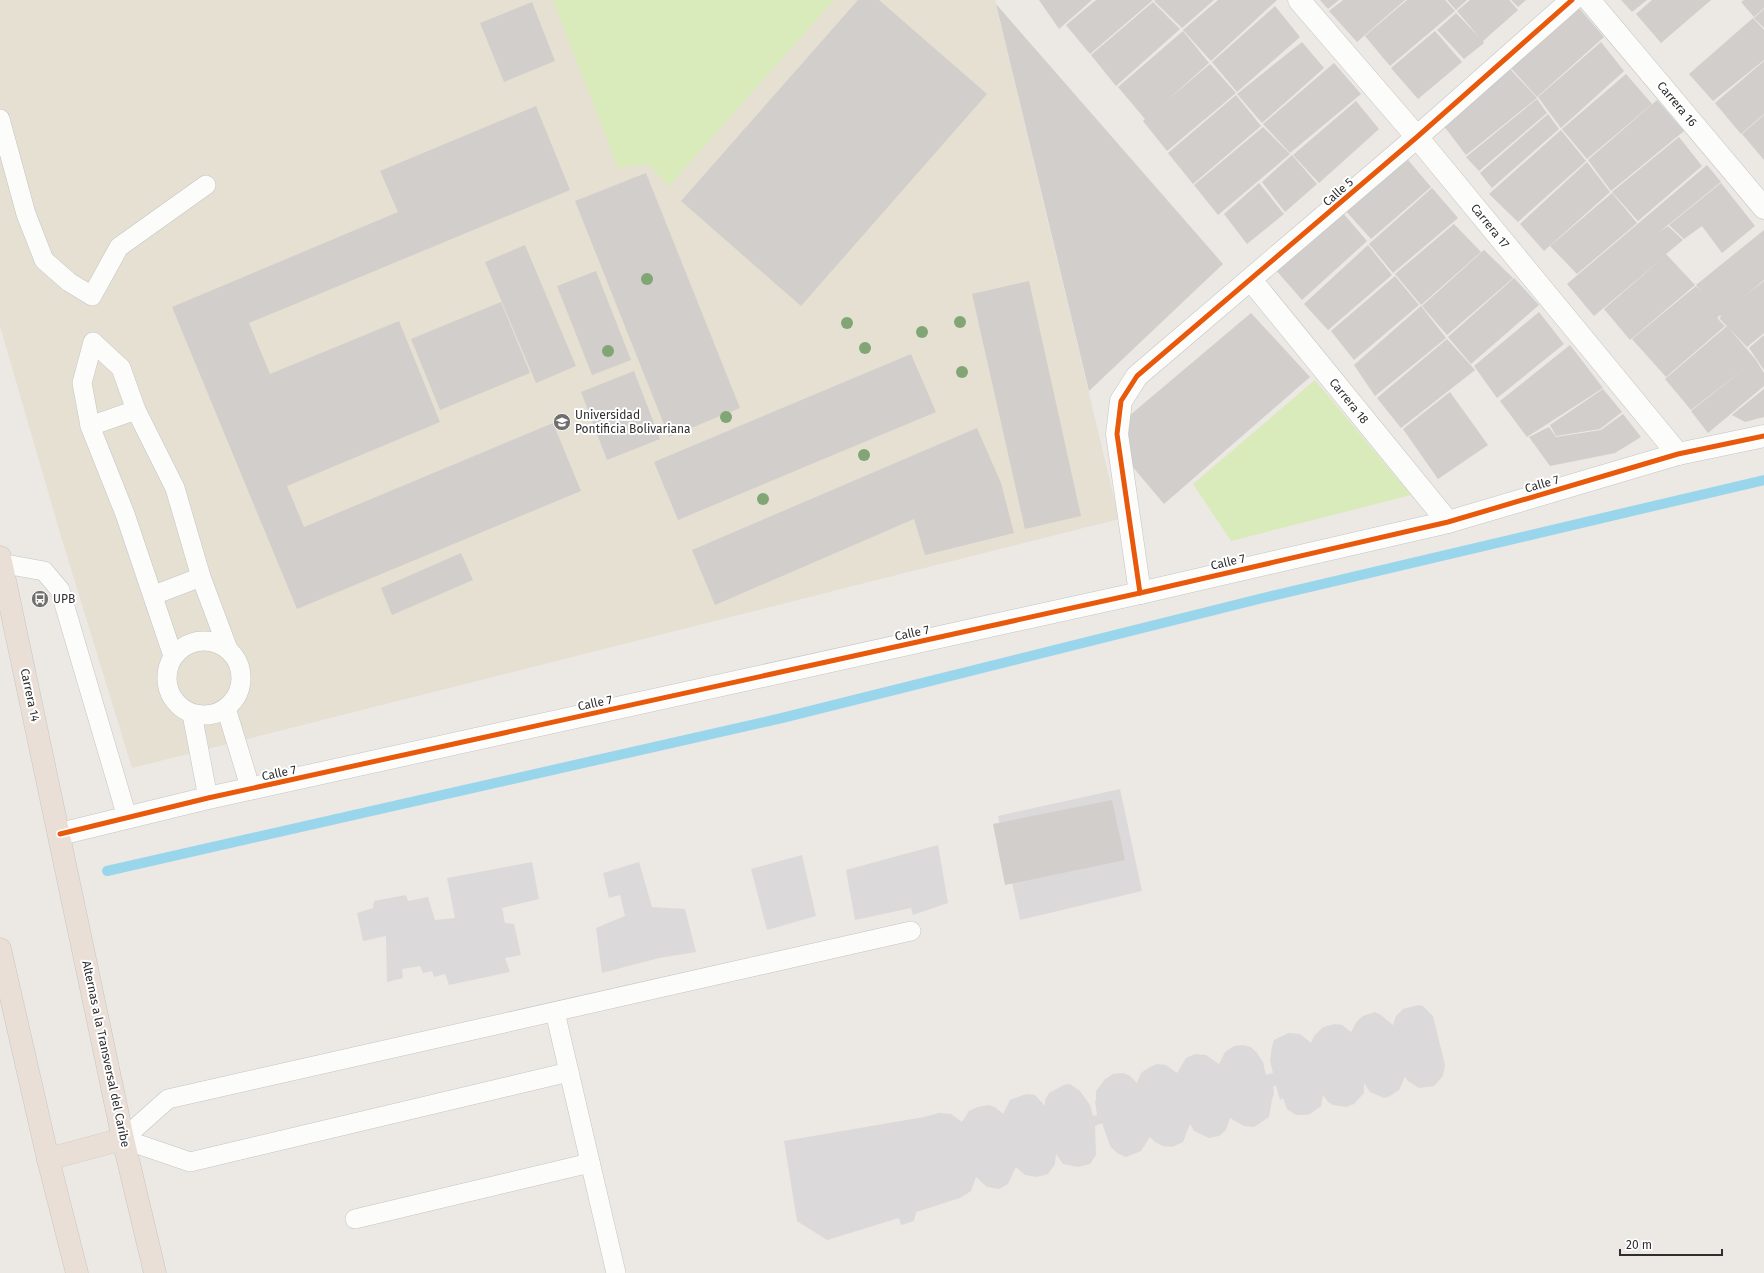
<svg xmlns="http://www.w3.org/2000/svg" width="1764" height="1273" font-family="'Fira Sans',sans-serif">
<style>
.industrial{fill:#dcd9db}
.education{fill:#e6e0d3}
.pitch{fill:#d9eabb}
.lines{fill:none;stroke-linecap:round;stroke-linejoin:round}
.stream{stroke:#99d6ec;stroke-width:10}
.building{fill:#d1cecb}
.lane-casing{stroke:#c5c4c5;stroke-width:20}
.street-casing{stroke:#c5c4c5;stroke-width:23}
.secondary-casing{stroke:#c5c4c5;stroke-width:23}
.highway-casing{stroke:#c6c5c4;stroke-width:23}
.lane{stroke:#fcfcfb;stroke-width:19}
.street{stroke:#fcfcfb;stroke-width:22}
.secondary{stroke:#fcfcfb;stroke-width:22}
.highway{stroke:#eadfd6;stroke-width:22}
.cycleway-casing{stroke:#fff;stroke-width:8}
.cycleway{stroke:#e8590c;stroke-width:5}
.tree{fill:#82a575}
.labels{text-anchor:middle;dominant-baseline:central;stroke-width:4;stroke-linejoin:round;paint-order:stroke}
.street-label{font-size:12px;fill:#2e2e2e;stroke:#fff}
.poi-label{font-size:12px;fill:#2e2e2e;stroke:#fff;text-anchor:start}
</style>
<rect width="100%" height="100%" fill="#ece8e4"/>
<g class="industrial">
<path d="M1120,789L1142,891L1020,920L998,816Z"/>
<path d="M938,845L948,903L913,915L911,908L855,920L846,870Z"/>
<path d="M802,855L816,916L767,930L751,869Z"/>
<path d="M532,862L539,899L502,908L505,923L514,924L521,955L505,958L510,972L449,985L445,974L434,977L432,971L423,973L420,966L402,969L403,978L387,982L386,936L363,941L357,913L373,908L374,901L406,895L408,901L428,897L435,920L455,918L447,878Z"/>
<path d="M639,862L652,907L685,909L696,952L659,958L602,973L596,928L625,916L620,895L609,898L603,873Z"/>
<path d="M1418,1005L1423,1006L1433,1016L1445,1065L1443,1076L1434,1086L1419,1088L1408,1081L1405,1077L1399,1090L1390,1096L1384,1098L1370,1092L1364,1083V1093L1354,1104L1346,1107L1333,1105L1328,1102L1323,1095L1321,1106L1310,1114L1305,1115H1296L1287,1109L1283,1098L1280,1100L1276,1086H1273L1274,1094L1272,1099L1269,1117L1254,1127L1244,1126L1230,1118L1226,1130L1219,1136L1209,1138L1194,1131L1190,1124L1183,1142L1172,1147L1163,1146L1155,1142L1150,1137L1141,1151L1126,1157L1117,1153L1110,1146L1102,1123L1095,1126L1096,1155L1090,1164L1078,1167L1063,1164L1056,1154L1055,1164L1048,1174L1037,1177L1025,1175L1016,1167L1008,1184L999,1189L987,1187L976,1177L971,1191L960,1198L916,1212L914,1221L901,1225L899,1218L827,1240L797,1221L784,1141L924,1117L939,1113L951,1114L962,1122L969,1111L978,1107L988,1105L995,1107L1003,1114L1010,1100L1026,1094L1035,1095L1045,1106V1100L1049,1093L1064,1085L1070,1084L1080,1091L1090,1105L1093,1116L1097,1115L1095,1101L1096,1100V1091L1105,1079L1113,1074L1123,1073L1130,1076L1137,1083L1141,1073L1150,1067L1157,1064L1166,1065L1177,1073L1186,1058L1195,1054L1206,1055L1219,1064L1225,1052L1234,1046L1243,1045L1251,1047L1257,1053L1263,1062L1266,1075L1273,1073L1270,1061L1272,1046L1274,1040L1282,1036L1289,1033L1300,1034L1311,1043L1314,1036L1323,1027L1335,1024L1342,1025L1351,1032L1357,1021L1363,1016L1375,1012L1381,1015L1393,1025L1396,1016L1403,1009Z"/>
</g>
<path class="education" d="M0,0H995L1119,519L132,768L60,533L0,326Z"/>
<g class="pitch">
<path d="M553,0H834L669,186L648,164L618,168Z"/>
<path d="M1315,380L1411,495L1231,541L1193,484Z"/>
</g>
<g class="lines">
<path class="stream" d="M107,871L782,718L1263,598L1764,480"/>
</g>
<g class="building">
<path d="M858,0H879L987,94L801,306L681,201Z"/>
<path d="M1039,0H1092L1059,29Z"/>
<path d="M1096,0H1153L1090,54L1066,25Z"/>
<path d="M1156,0H1214L1182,28L1154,1Z"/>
<path d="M1218,0H1277L1211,61L1183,30Z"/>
<path d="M1320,0H1339L1328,9Z"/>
<path d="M1343,0H1405L1357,42L1329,11Z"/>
<path d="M1407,0H1445L1455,11L1390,66L1365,36Z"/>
<path d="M1447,0H1467L1456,10Z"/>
<path d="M1470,0H1509L1518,10L1483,41L1484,43L1464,59L1437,30L1456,13L1480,38L1457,11Z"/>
<path d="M1511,0H1526L1518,7Z"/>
<path d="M1621,0H1647L1632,12Z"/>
<path d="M1652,0H1711L1661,43L1636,14Z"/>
<path d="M1744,0H1764V8L1754,17L1741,2Z"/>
<path d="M532,2L555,61L504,82L480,23Z"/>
<path d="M1153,2L1180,29L1116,86L1091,55Z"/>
<path d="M996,4L1223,264L1089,391L1038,178Z"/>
<path d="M1275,6L1300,37L1237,92L1212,62Z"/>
<path d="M1579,8L1604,37L1537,97L1510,67Z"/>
<path d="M1764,9V28L1754,18Z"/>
<path d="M1753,18L1764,30V60L1713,101L1689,74Z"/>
<path d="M1183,31L1209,63L1165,102L1210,64L1236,93L1167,151L1143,121L1145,119L1118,87Z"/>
<path d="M1435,31L1462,62L1418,99L1391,68Z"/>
<path d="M1302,42L1324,68L1262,123L1237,94Z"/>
<path d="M1601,42L1624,71L1561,128L1538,97Z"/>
<path d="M1764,61V114L1741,134L1715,103Z"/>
<path d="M1334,63L1361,94L1290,153L1263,124Z"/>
<path d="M1509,68L1537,98L1466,155L1443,125Z"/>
<path d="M1626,74L1652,104L1587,159L1562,129Z"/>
<path d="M1236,95L1261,126L1193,184L1168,153Z"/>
<path d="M1537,99L1547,113L1479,171L1466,157Z"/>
<path d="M1657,100L1684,131L1611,191L1588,160Z"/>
<path d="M1356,101L1379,129L1319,183L1293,155Z"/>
<path d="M536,106L570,190L249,323L270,374L399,321L440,422L287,486L304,527L553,423L581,491L297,609L172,307L398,212L380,171Z"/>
<path d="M1548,114L1559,129L1492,188L1480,173Z"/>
<path d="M1764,115V160L1742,134Z"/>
<path d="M1263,127L1290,154L1218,215L1194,185Z"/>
<path d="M1561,130L1586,161L1518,222L1489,194Z"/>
<path d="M1679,137L1702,166L1638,221L1612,192Z"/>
<path d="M1292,155L1317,184L1285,212L1262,182Z"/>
<path d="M1408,160L1431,187L1371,239L1345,210Z"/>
<path d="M1587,162L1610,192L1544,251L1520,224Z"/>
<path d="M1707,165L1721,182L1658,233L1668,226L1683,240L1666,254L1695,285L1630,340L1604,309L1664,257L1594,316L1567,284Z"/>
<path d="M646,173L740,408L669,437L575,201Z"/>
<path d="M1259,183L1284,214L1247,244L1224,214Z"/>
<path d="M1721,183L1755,226L1722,253L1702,226L1684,239L1669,225Z"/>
<path d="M1432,188L1458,218L1393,273L1369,244Z"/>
<path d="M1612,193L1637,223L1577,274L1550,246Z"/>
<path d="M1342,212L1367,241L1302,300L1275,269Z"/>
<path d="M1454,224L1481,252L1421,305L1395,274Z"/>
<path d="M1764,230V280L1745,296L1764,281V333L1747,347L1719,318L1721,317L1720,315L1717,318L1725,326L1666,377L1632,339L1696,286L1701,291L1696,285Z"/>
<path d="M525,245L576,366L536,383L485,262Z"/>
<path d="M1368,245L1392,275L1328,330L1304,304Z"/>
<path d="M1484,250L1513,278L1447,335L1422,306Z"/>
<path d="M596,271L631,360L592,375L557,286Z"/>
<path d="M1395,276L1419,305L1354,360L1331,331Z"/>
<path d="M1514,278L1539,305L1471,364L1448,337Z"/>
<path d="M1029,281L1081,516L1025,529L972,294Z"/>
<path d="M501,302L530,373L440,410L411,339Z"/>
<path d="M1421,306L1446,338L1375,396L1354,365Z"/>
<path d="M1539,312L1564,344L1497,398L1474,366Z"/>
<path d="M1251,313L1310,377L1164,504L1132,466L1123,421Z"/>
<path d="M1727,326L1756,360L1764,373V386L1708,433L1691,411L1749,365L1691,410L1665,379Z"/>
<path d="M1764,335V370L1749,348Z"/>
<path d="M1447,339L1475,370L1401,428L1377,398Z"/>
<path d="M1570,345L1603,388L1527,437L1500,401Z"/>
<path d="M911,354L936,412L678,520L654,462Z"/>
<path d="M634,371L660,439L607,460L581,392Z"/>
<path d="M1603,389L1622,412L1600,429L1556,436L1550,425Z"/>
<path d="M1764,389V417L1745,422L1732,415Z"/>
<path d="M1450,392L1488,445L1438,479L1403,429Z"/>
<path d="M1623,414L1641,437L1615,453L1550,466L1529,437L1549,427L1558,440L1556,437L1601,430Z"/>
<path d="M977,428L1001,483L1014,533L925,555L914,519L715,605L692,550Z"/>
<path d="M461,553L473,580L392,615L381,588Z"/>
<path d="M1112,800L1125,860L1005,885L993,824Z"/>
</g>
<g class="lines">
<defs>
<g id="lane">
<path d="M0,119L26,214L44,260L69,282L92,296L119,247L206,185"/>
<path d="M90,426L136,410"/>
<path d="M0,563L44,571L60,590L127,817"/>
<path d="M154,595L201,577"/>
<circle cx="204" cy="678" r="37"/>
<path d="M173,656L125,514L90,426L82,383L93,342L121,368L136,410L175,488L201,577L228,649"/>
<path d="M226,708L251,790"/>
<path d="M192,714L208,798"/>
<path d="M555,1012L616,1273"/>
<path d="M569,1072L190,1162L123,1139L168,1099L911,931"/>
<path d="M355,1219L590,1163"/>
</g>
<g id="street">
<path d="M1299,0L1417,137L1678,454"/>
<path d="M1589,0L1764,208"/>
<path d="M1251,280L1448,522"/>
<path d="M1140,593L1117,434L1121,401L1137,376L1417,137L1572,0"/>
</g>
<path id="secondary" d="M60,834L208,798L1140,593L1448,522L1678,454L1764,436"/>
<g id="highway">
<path d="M0,557L123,1139L155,1273"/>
<path d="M0,949L48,1159L77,1273"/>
<path d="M48,1159L123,1139"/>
</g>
</defs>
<use href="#lane" class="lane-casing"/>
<use href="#street" class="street-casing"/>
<use href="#secondary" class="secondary-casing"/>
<use href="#highway" class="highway-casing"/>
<use href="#lane" class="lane"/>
<use href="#street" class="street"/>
<use href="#secondary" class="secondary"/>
<use href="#highway" class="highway"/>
<defs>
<g id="cycleway">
<path d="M1140,593L1117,434L1121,401L1137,376L1417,137L1572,0"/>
<path d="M60,834L208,798L1140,593L1448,522L1678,454L1764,436"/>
</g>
</defs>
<use href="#cycleway" class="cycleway-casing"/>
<use href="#cycleway" class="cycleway"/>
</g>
<g class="tree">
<circle cx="647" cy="279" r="6"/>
<circle cx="960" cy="322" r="6"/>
<circle cx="847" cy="323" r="6"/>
<circle cx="922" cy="332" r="6"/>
<circle cx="865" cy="348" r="6"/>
<circle cx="608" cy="351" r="6"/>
<circle cx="962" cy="372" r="6"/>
<circle cx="726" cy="417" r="6"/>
<circle cx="864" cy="455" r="6"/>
<circle cx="763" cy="499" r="6"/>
</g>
<defs>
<symbol id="university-disc" viewBox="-11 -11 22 22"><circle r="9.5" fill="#706f6e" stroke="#fff"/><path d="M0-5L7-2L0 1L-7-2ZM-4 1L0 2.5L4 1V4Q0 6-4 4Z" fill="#fff"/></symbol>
<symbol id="bus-disc" viewBox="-11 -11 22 22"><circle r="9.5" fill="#706f6e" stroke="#fff"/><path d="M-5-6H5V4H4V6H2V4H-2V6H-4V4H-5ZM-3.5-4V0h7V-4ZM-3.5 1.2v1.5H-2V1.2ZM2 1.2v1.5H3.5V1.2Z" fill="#fff"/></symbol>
</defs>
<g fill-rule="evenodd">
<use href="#university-disc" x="552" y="412" width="20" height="20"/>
<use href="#bus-disc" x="30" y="589" width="20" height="20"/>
</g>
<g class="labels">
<g class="street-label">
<text transform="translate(1677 104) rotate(50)">Carrera 16</text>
<text transform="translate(1338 192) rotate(-41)">Calle 5</text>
<text transform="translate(1490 226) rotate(51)">Carrera 17</text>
<text transform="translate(1349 401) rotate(51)">Carrera 18</text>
<text transform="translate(1542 484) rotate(-16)">Calle 7</text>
<text transform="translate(1228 562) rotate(-13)">Calle 7</text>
<text transform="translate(912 633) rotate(-12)">Calle 7</text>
<text transform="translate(30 695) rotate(78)">Carrera 14</text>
<text transform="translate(595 703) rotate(-12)">Calle 7</text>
<text transform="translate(279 773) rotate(-12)">Calle 7</text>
<text transform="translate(106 1054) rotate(78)">Alternas a la Transversal del Caribe</text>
</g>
<g class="poi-label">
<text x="575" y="415">Universidad<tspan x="575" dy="14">Pontificia Bolivariana</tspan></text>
<text x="53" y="599">UPB</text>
</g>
</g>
<path d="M1620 1249v6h102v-6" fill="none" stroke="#2e2e2e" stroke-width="2"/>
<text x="1626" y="1249" font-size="12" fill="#2e2e2e" stroke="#ffffff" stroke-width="3" paint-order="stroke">20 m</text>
</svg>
